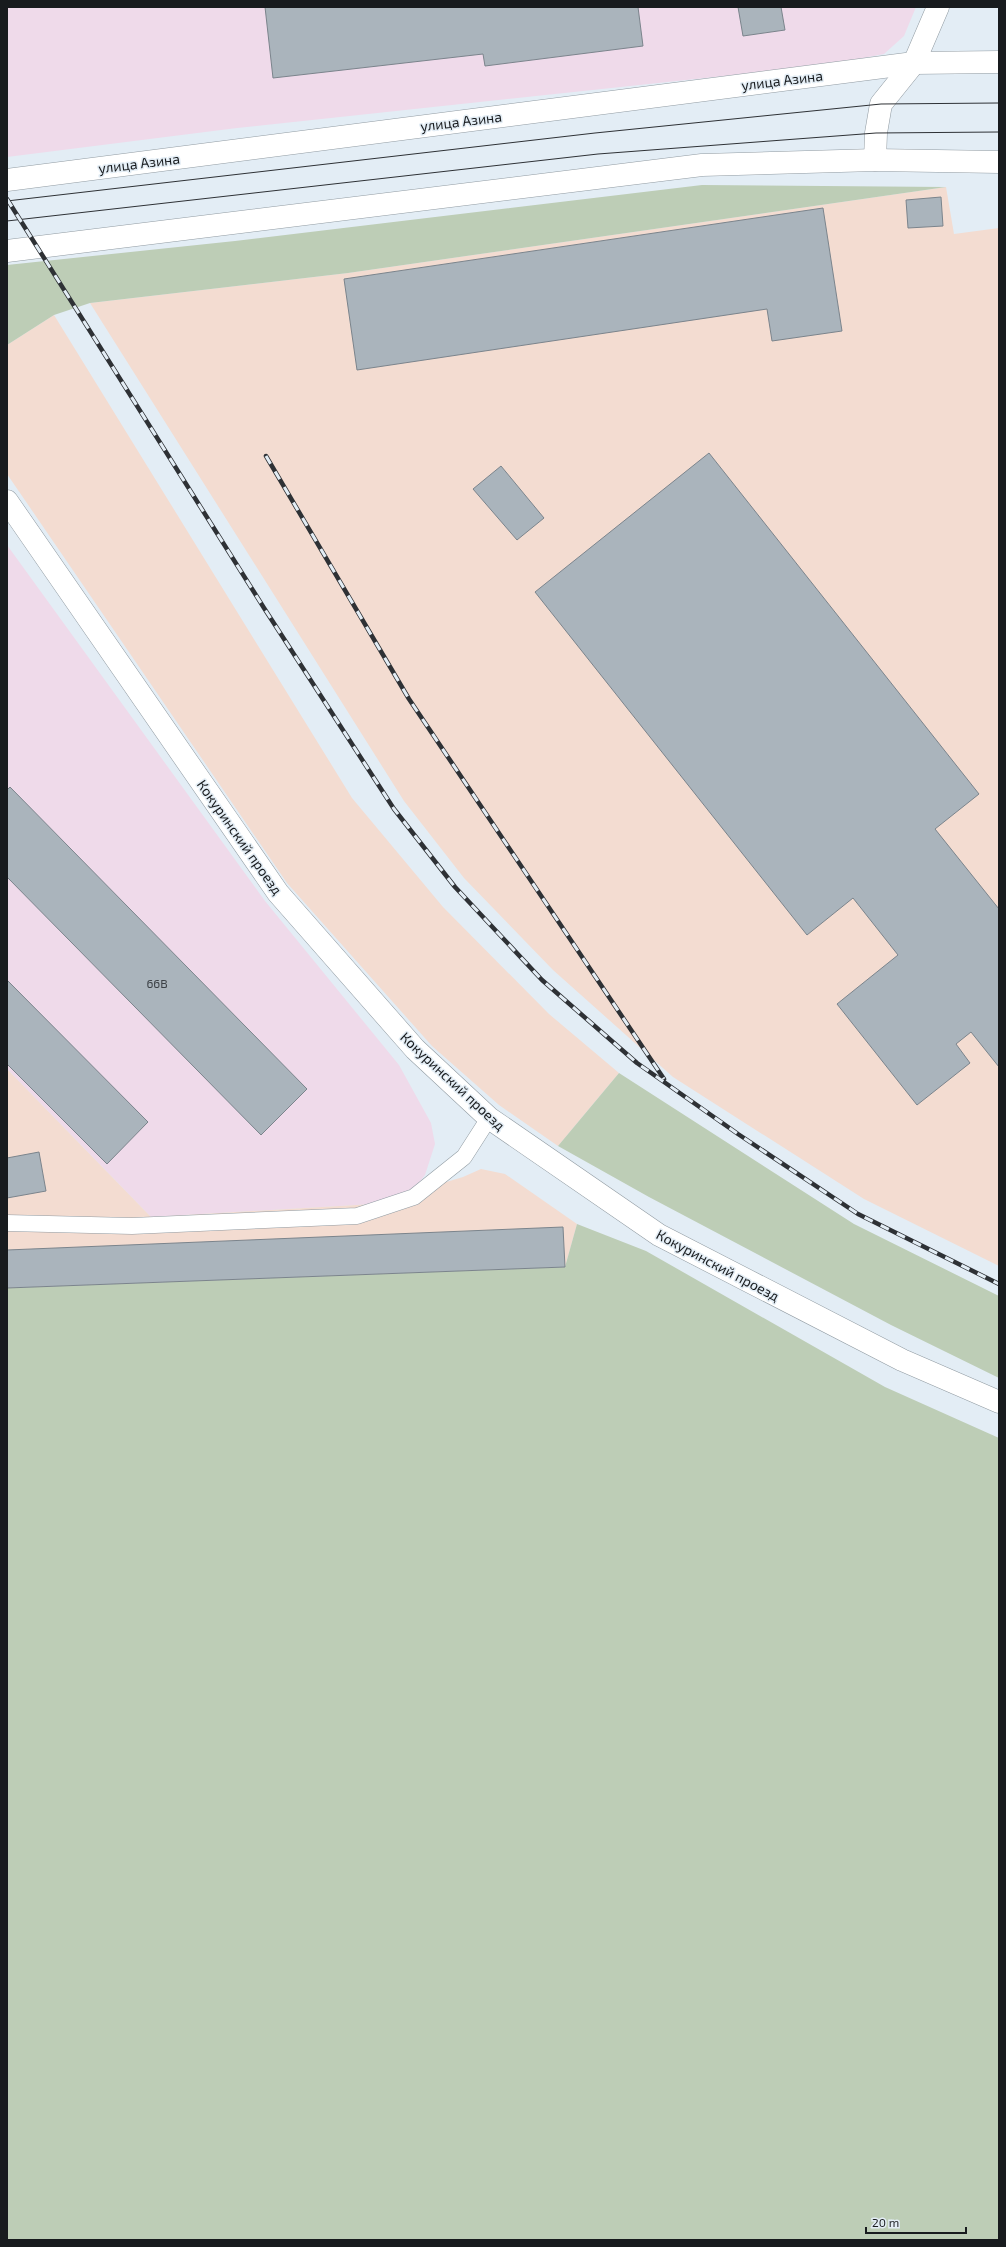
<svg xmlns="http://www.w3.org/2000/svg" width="1006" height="2247" font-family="'Exo 2',sans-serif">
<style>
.commercial{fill:#efdaea}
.industrial{fill:#f3dcd1}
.green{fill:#bdcdb6}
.building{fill:#aab4bc;stroke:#7b848c}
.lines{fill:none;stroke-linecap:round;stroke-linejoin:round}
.lane-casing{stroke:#919ba2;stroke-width:17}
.street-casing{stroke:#919ba2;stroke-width:23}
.secondary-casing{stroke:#919ba2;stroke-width:23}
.lane{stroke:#fff;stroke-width:16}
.street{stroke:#fff;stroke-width:22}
.secondary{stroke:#fff;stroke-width:22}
.tram{stroke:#2e3135;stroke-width:1}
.rail-casing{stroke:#2e3135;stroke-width:4.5}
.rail{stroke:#e3edf5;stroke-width:3;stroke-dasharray:9;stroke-linecap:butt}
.labels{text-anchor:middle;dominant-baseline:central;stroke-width:3;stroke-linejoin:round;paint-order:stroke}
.number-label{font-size:12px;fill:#3c4146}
.street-label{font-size:14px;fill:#181b1e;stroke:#e3edf5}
</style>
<rect width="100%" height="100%" fill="#e3edf5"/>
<g class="commercial">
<path d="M7,7H916L904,36L884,54L827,65L237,128L7,157Z"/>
<path d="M7,545L265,901L399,1065L431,1123L435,1144L425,1175L410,1194L373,1204L151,1217L7,1069Z"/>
</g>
<g class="industrial">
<path d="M946,187L954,234L999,228V1266L864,1199L673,1077L553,970L464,878L404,801L90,303L348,273Z"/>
<path d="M54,315L352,798L443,907L549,1014L619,1073L558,1146L499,1105L432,1046L287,883L7,474V345Z"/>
<path d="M7,1069L151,1217L373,1204L463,1177L481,1169L505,1174L577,1224L565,1267L7,1288Z"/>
</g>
<g class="green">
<path d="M702,185L946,187L348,273L90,303L54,315L7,345V265L235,241Z"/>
<path d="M619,1073L854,1224L999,1296V1378L891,1325L649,1197L558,1146Z"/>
<path d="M577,1224L646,1251L885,1387L999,1438V2240H7V1288L565,1267Z"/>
</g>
<g class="building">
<path d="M265,7H638L643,46L485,66L483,54L273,78Z"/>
<path d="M738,7H781L785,30L743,36Z"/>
<path d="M941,197L943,226L908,228L906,200Z"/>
<path d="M823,208L842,331L772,341L767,309L357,370L344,279Z"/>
<path d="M709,453L979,794L935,829L999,909V1067L971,1032L956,1044L970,1063L917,1105L837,1004L898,955L853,898L807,935L535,592Z"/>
<path d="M501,466L544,518L517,540L473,489Z"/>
<path d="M10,787L307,1089L261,1135L7,877V790Z"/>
<path d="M7,980L148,1122L107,1164L7,1064Z"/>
<path d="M39,1152L46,1191L7,1198V1158Z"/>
<path d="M563,1227L565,1267L7,1288V1250Z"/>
</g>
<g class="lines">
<defs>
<path id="lane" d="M7,1223L132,1226L357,1216L414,1197L464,1157L489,1118"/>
<path id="street" d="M7,501L278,893L415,1049L489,1118L659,1235L902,1360L999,1402"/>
<g id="secondary">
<path d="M875,160L876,133L881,104L914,63L938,7"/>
<path d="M7,180L914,63L999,62"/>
<path d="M7,251L702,165L875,160L999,162"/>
</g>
</defs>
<use href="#lane" class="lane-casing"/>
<use href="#street" class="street-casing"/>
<use href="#secondary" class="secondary-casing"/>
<use href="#lane" class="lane"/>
<use href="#street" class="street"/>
<use href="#secondary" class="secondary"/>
<g class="tram">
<path d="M7,201L595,133L881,104L999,103"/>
<path d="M7,221L598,154L876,133L999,132"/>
</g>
<defs>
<g id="rail">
<path d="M7,199L264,608L394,809L455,887L542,980L637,1063L738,1134L858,1214L999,1284"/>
<path d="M266,456L409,699L664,1079"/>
</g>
</defs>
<use href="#rail" class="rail-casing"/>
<use href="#rail" class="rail"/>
</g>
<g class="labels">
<g class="number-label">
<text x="157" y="983">66В</text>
</g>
<g class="street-label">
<text transform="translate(782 80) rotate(-7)">улица Азина</text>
<text transform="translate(461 121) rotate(-7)">улица Азина</text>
<text transform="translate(139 163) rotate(-7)">улица Азина</text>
<text transform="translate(240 837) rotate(55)">Кокуринский проезд</text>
<text transform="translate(453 1081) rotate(43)">Кокуринский проезд</text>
<text transform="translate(718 1265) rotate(28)">Кокуринский проезд</text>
</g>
</g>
<rect width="1006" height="2247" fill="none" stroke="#181b1e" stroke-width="16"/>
<path d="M866 2227v6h100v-6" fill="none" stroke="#181b1e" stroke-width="2"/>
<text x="872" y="2227" font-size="12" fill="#181b1e" stroke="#e3edf5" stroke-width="3" paint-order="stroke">20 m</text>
</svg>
